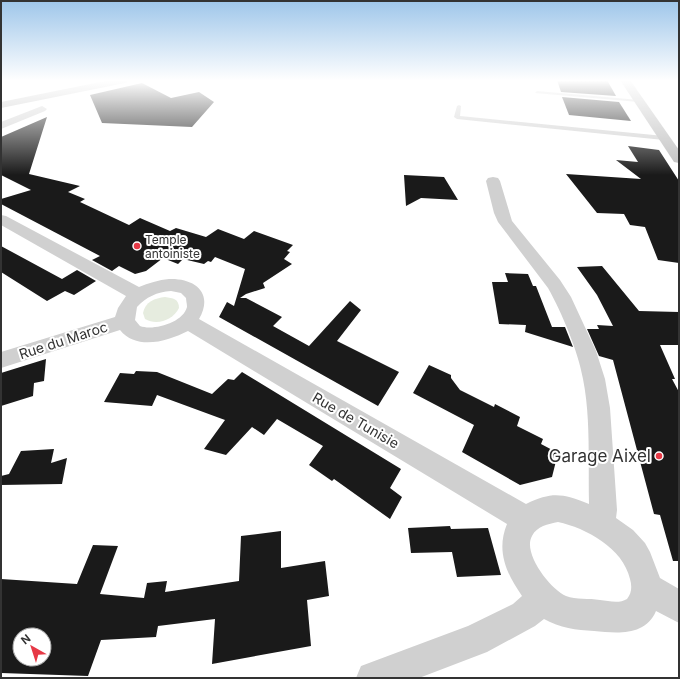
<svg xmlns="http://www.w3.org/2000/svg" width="680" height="679" font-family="Inter,sans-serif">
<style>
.green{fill:#e6ecdf}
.building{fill:#1a1a1a;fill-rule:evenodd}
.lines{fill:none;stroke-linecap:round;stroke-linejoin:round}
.lane{fill:#d0d0d0;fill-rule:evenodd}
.street{fill:#d0d0d0;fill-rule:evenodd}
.secondary{fill:#bdbdbd;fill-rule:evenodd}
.poi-dot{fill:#e63946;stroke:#fff;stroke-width:1.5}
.labels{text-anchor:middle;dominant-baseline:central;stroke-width:4;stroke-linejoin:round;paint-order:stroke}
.far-poi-label{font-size:12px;fill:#333;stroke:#fff;text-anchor:start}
.street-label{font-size:14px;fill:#333;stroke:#fff}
.near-poi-label{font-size:17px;fill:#333;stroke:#fff;text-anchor:end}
</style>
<rect width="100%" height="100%" fill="#fff"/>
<path class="green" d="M165,297C173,298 179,299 179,308C173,320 157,326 145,319L143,313C145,302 155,298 165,297Z"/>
<g class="building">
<path d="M557,80H607L616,96L561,92Z"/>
<path d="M142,83L171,98L199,92L214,102L192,127L102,123L90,95Z"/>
<path d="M562,97L619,102L631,121L569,115Z"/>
<path d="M47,117L29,174L80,186L68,192L85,199L80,202L129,225L140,218L170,231L176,228L206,237L218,229L244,239L254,231L293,245L287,251L290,252L284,259L292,264L263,283L265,288L246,294L240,298H246L282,317L273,326L309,346L350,301L361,310L337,341L399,372L378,406L219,317L227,302L234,306L245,269L215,257L211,262L208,261L204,264L183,259L178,264L163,258L146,271L135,274L119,266L112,271L92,260L100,256L1,204V199L31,190L1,175V137Z"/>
<path d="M628,146L659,150L679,181V263L658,260L645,227L630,225L624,214L597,213L566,174L641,179L616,160L638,162Z"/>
<path d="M404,175L444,177L458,200L421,198L406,206Z"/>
<path d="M1,246L62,279L77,270L96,281L74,295L65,291L47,301L1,272Z"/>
<path d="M602,266L639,311L679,312V345H660L675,379H672L679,392V561H673L660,515L654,514L613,360L599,356L587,329H599L597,325L613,326L597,295L577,267Z"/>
<path d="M505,273L528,274L533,286H536L552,327H565L573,347L525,332L526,325L499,324L492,282H508Z"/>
<path d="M46,359L44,381L34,383L33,396L1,406V373Z"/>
<path d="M429,365L451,375V378L460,390L494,407L495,404L520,417L517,426L543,439L541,444L558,453L552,477L520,485L462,452L474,425L413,393Z"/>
<path d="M136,371L157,372L212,394L228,379L234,380L242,372L401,469L390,488L402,497L390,519L334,479L332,481L309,465L323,446L277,419L264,435L252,427L226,455L204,449L225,420L157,395L152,406L104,402L120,373L134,374Z"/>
<path d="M54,449L51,463L67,458L62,484L1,485V476L9,474L21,451Z"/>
<path d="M450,526L451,529L488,528L501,575L457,577L452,552L411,553L408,528Z"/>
<path d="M281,531V568L325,561L329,596L307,600L311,646L212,664L215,619L158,626L156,637L101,640L88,676L1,673V579L77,584L93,545L118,546L100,594L144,598L147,583L167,581L165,592L239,581L241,536ZM20,635H44V659H20Z"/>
</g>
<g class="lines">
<g class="lane">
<path d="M537,91L639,100L641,101L639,102L535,93Z"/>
<path d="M459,105L461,106L460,116L664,136L667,138L664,140L457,119L454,117L457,106Z"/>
</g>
<g class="street">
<path d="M42,106L47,109L45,111L1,129V122Z"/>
<path d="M493,177L498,178L500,181L512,221L560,280L571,297L596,351L605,379L610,408L617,510L616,518L633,530L645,543L650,552L660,578L679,589V623L656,611C645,637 616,633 594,631C576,630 560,628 544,619L535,626L487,652L419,678H356L361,666L468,626L513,604L522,596C506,573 496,551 507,524L188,331C168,341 137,351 120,330L1,368V352L115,317L118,308L126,296L1,225V215L6,216L139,287C148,283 159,280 169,279C195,278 214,293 199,319L526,504C553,491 563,494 589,504C588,464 591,419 583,379C578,351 562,313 548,288L498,222L494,213L486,181L488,178ZM171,291L181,293L186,298C186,300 187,304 187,307C183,323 153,331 140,326L135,320L137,307C146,297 157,292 171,291ZM558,522C586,528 623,548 630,579C632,586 632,593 627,599C619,604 609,601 600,600C589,598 576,600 566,596C551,590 522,553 532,536C537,526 548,524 558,522Z"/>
</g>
<g class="secondary">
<path d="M110,80H130L125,83L1,108V102Z"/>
<path d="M620,80H630L679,150V163L674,162Z"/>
</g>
</g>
<linearGradient id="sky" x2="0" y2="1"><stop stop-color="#9ec6ea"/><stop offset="0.46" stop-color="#fff"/><stop offset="1" stop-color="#fff" stop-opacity="0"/></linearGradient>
<rect width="680" height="175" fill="url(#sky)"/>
<g class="poi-dot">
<circle cx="137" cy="246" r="4"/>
<circle cx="659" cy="456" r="4"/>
</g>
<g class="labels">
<g class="far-poi-label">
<text x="145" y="239">Temple<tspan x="145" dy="14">antoiniste</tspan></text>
</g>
<g class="street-label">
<text transform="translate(63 340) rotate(-18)">Rue du Maroc</text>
<text transform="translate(356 420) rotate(30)">Rue de Tunisie</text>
</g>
<g class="near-poi-label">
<text x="651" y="456">Garage Aixel</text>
</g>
</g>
<rect width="680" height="679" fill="none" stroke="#333333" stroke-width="4"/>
<g transform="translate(32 647) rotate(321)"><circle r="19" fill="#ffffff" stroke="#adadad"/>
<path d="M0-3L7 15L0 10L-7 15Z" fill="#e63946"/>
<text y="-6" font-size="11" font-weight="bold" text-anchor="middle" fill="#333333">N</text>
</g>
</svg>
